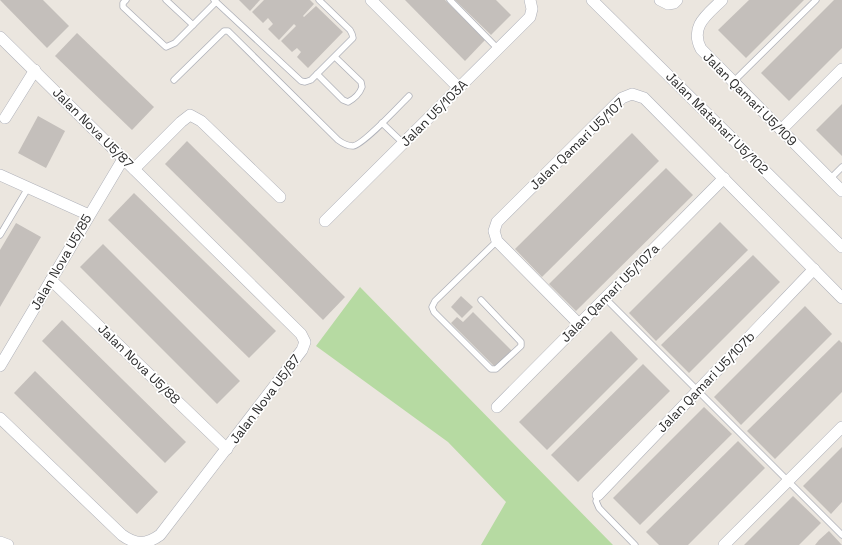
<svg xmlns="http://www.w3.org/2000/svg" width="842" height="545" font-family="'Space Grotesk',sans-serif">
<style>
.green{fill:#b6daa2}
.building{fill:#c4bfbb}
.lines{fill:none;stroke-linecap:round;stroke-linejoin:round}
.lane-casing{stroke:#afb1b9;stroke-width:7}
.street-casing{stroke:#afb1b9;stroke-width:12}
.lane{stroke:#fff;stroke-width:5.5}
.street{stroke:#fff;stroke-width:11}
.labels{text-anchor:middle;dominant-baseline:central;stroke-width:3.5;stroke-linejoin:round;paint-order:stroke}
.street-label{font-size:13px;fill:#2b2b2b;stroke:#fff}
</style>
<rect width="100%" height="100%" fill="#ebe6df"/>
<path class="green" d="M360,287L613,545H481L506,502L448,442L316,346Z"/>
<g class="building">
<path d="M0,0H43L69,26L47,48Z"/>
<path d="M239,0H260L250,11Z"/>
<path d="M264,0H310L314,4L303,16L304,17L316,6L343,32L308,68L297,57L301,52L297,48L292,52L281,41L296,26L294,24L279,40L268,29L273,24L268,18L263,23L252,12Z"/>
<path d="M405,0H445L485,40L465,61Z"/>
<path d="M455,0H496L511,15L491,35Z"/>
<path d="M749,0H804L746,58L718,30Z"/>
<path d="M834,0H842V48L789,101L761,73Z"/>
<path d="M77,33L154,107L132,130L55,56Z"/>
<path d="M842,104V156L816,130Z"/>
<path d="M38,116L65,131L46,168L18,153Z"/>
<path d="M632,133L659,161L542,277L515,249Z"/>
<path d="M187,141L345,297L323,320L165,164Z"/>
<path d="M666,168L693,195L576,311L549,284Z"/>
<path d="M134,193L276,331L249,358L108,220Z"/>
<path d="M720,222L748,250L656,341L629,313Z"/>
<path d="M16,223L41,237L0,307V250Z"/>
<path d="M103,244L240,381L217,404L80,267Z"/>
<path d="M753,255L780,282L689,373L661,345Z"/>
<path d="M461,296L473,307L462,318L451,307Z"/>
<path d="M805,306L832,334L741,425L714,397Z"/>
<path d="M473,312L512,351L495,367L451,323L457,317L463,322Z"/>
<path d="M62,320L186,442L165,463L42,341Z"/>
<path d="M611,331L638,359L547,450L519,422Z"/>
<path d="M839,340L842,343V392L775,459L747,431Z"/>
<path d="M643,364L670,391L578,482L551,455Z"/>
<path d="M35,371L158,492L137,514L14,393Z"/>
<path d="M704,407L732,434L640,525L613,498Z"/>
<path d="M738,441L765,468L688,545H659L646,532Z"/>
<path d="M842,447V502L831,514L803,486Z"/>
<path d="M793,496L821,523L799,545H744Z"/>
<path d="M829,531L842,545H815L819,540Z"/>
</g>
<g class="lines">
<defs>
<g id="lane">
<path d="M126,0L123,3V7L166,47L175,43L193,25L166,0"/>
<path d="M214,0L301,81L305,82L311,80L353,38L352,34L350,30L319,0"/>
<path d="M450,0L498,49"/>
<path d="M193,25L216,2"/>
<path d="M317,74L343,100L348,102C354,99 360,93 362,87L361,82L335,57"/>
<path d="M174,80L224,31H228L338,140C342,143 347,146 353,146C363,145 400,105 409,96"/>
<path d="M733,82L816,0"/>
<path d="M382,123L403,143"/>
<path d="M830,179L842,167"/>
<path d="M0,235L28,188"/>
<path d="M605,298L842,535"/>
<path d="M481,300L521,342V346L496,369H491L434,312L432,307L435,301L497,241"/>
<path d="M598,495L596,501L599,508L635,545"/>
</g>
<g id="street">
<path d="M371,0L459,88"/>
<path d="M592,0L842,247"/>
<path d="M660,0L668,4L674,3L677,0"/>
<path d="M722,0C708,14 689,26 701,49L842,191"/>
<path d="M0,37L301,334L305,342L302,350L160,535C146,545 136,545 122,535L0,418"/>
<path d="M5,118L35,70"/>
<path d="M781,130L842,69"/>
<path d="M134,169L181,122L190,115L201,121L280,197"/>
<path d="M0,175L89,215"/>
<path d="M325,221L530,17L532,9L530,0"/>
<path d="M51,280L227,449"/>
<path d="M579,324L497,241L494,231L497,222L622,98L632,94L644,98L842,298"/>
<path d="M0,366L123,159"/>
<path d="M497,407L724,178"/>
<path d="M598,495L814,269"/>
<path d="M0,542L8,545"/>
<path d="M724,545L842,427"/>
</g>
</defs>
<use href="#lane" class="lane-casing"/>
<use href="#street" class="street-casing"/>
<use href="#lane" class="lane"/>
<use href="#street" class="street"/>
</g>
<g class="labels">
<g class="street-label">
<text transform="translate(750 99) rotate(45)">Jalan Qamari U5/109</text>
<text transform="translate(434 113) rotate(-45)">Jalan U5/103A</text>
<text transform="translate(717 123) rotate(45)">Jalan Matahari U5/102</text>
<text transform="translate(93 128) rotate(45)">Jalan Nova U5/87</text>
<text transform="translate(577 144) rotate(-44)">Jalan Qamari U5/107</text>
<text transform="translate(61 262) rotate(-60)">Jalan Nova U5/85</text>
<text transform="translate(610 293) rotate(-45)">Jalan Qamari U5/107a</text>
<text transform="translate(139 364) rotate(44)">Jalan Nova U5/88</text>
<text transform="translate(706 382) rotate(-46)">Jalan Qamari U5/107b</text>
<text transform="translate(265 399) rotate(-53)">Jalan Nova U5/87</text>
</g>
</g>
</svg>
